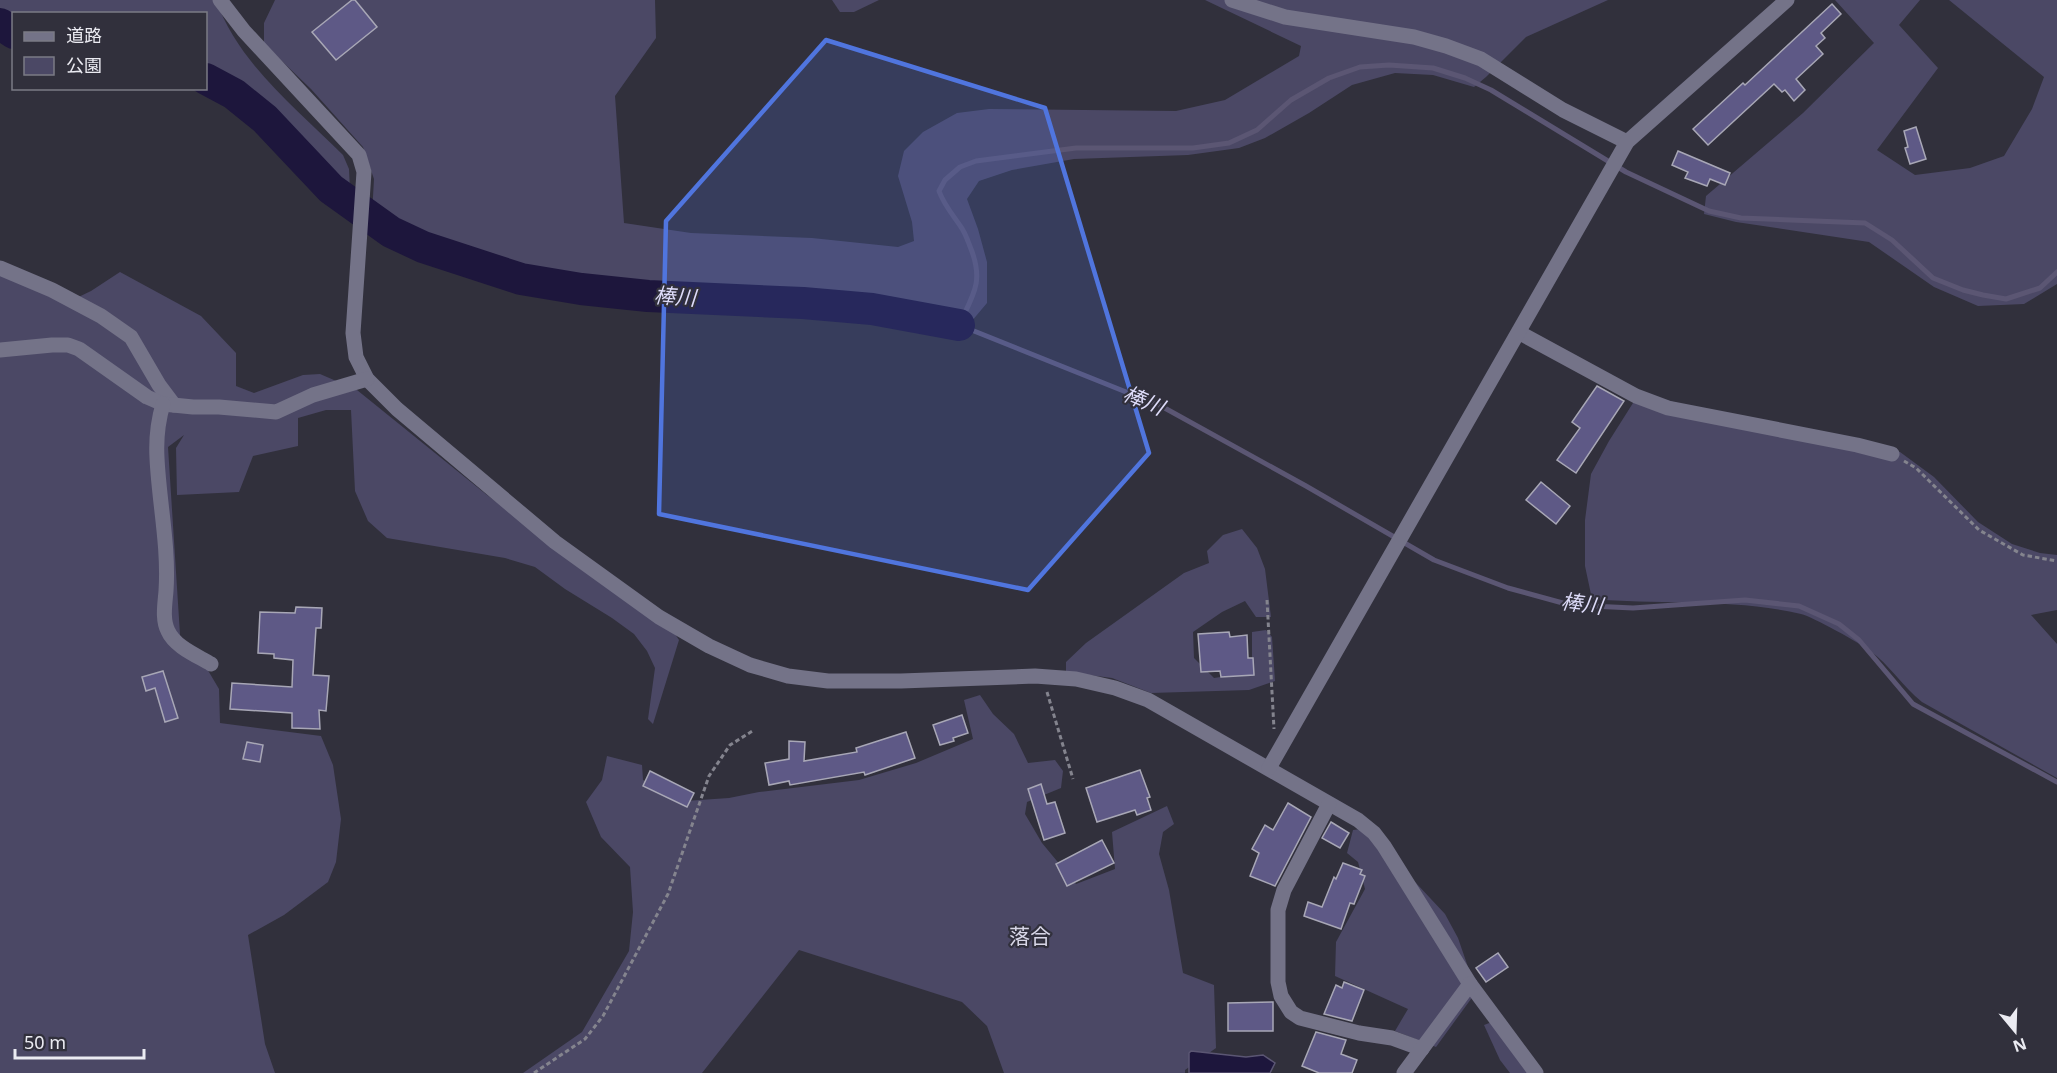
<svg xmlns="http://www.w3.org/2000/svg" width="2057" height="1073" font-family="'Noto Sans','Noto Sans JP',sans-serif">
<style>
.green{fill:#4b4865}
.water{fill:#1d163c;stroke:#5b5673;stroke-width:1.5}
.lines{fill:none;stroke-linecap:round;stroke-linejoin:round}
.stream{stroke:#5b5673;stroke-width:5}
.river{stroke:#1d163c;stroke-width:32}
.building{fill:#5e5986;stroke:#a8a7b6;stroke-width:1.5}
.path{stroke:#84848e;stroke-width:3;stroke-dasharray:4.5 3;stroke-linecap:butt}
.minor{stroke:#747388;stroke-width:15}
.marked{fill:#5075de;fill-opacity:0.2;stroke:#5075de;stroke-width:4.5;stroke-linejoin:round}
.labels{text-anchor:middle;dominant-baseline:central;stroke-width:4.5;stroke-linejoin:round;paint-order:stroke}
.water-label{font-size:21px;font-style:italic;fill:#dddbf9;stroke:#31303c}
.neighbourhood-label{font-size:21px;fill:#d8d7e7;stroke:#31303c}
</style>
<rect width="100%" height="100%" fill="#31303c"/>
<g class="green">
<path d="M0,0H216C238,63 297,109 343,155L349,169L350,190L345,193C297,153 264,99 206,72V14H14L13,24L0,16Z"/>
<path d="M275,0H655L656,38L615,96L624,223L691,233L812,238L898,247L914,241L912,222L898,176L904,151L923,132L957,113L989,109L1176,111L1225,100L1299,56L1301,46L1205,0H1608L1526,37L1486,77L1474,87L1433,75L1395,73L1352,85L1309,113L1265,138L1239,148L1188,155L1074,159L1012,170L979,181L967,199L978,229L987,262V303L971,322L957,330L872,317L807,311L630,305L576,297L468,268L388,240L371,232L374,179L363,147L311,89L264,44V23Z"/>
<path d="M832,0H879L854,12H840Z"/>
<path d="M1835,0H1920L1899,25L1938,68L1877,150L1915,175L1970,168L2004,156L2032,109L2044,77L1949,0H2057V284L2024,304L1978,306L1934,287L1869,242L1736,222L1704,214L1706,196L1803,113L1874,43Z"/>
<path d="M120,272L201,316L236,353V386L254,393L303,375L320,374L357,390L487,495L673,631L679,640L653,724L648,719L655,668L647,651L634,634L612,618L565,589L535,567L505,558L387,538L368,521L355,491L351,410H326L298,418V446L253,456L239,492L177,495L176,448L184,435L168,447L181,650L206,667L219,689L220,723L321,736L333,765L341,819L336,862L328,882L284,915L248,935L265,1044L275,1073H0V274L66,303L91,291Z"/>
<path d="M1658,398L1693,407L1859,440L1900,452L1934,477L1978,522L2012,544L2040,553L2057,555V610L2031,615L2057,644V778L1922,702C1903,687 1889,664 1870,651C1860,643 1813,617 1801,614C1733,598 1661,605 1592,599L1585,566V520L1591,474L1609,441L1633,403Z"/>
<path d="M1242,529L1257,548L1265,569L1271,617H1256L1245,601L1222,612L1193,632L1194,658L1214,678L1252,672V632L1266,630L1272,637L1275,681L1249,690L1151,693L1112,678L1066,672V662L1086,643L1184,573L1209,563L1207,551L1223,535Z"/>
<path d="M980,695L993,714L1014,734L1028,763L1055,760L1063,771L1061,788L1027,802L1025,814L1042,843L1076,884L1115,869L1112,832L1167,806L1174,824L1163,832L1159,854L1169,890L1183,973L1214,985L1216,1048L1185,1070V1073H1004L987,1026L962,1002L799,950L702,1073H523L582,1032L629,951L633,912L630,867L601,837L586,802L602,780L607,756L642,765L643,780L685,801L729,798L759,792L859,780L916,763L973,739L964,700Z"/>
<path d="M1361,829L1378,848L1416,883L1445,914L1458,938L1468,967L1479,988L1436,1047L1395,1031L1408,1009L1335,976L1336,942L1365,889L1358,862L1347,853L1353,830Z"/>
<path d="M1492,1022L1528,1073H1510L1500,1060L1484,1025Z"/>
</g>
<path class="water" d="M1191,1051L1246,1057L1263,1055L1275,1063L1270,1073H1189V1053Z"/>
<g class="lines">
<path class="stream" d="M2057,272L2040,288L2006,299L1983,295L1963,290L1933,278L1892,240L1865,223L1741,218L1709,211L1626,172L1491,90L1465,78L1433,68L1389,65L1360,67L1329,78L1291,100L1257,130L1229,143L1193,148H1076L976,161L960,167L945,180L939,191C944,205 953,215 961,227C966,234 968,242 971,249C984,282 973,295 959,325L1161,406L1306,486L1434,560L1508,588L1570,605L1633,608L1745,600L1799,606L1839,624L1859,640L1913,704L2057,782"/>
<g class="river">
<path d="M0,24L14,33"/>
<path d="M206,79L234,94L265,119L331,189L391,232L423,247L521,279L581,289L648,296L803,303L872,309L959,325"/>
</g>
</g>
<g class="building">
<path d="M352,0H355L377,27L336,60L312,32Z"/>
<path d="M1832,4L1841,14L1821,33L1825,38L1816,46L1823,54L1796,79L1805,90L1794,101L1785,90L1782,92L1774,84L1708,145L1693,129L1743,83L1745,85Z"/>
<path d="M1916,127L1926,159L1910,164L1905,148L1908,147L1904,131Z"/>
<path d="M1678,151L1730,173L1725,185L1710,179L1707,186L1685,178L1688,172L1672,165Z"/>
<path d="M1597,386L1624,401L1576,473L1557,460L1580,428L1572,422Z"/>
<path d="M1541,482L1570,506L1556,524L1526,500Z"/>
<path d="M296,607L322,608L321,628H316L313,675L329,676L326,711L319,710L320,729L292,728V713L230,709L232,683L292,687L293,660L274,658V654L258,653L260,612L295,613Z"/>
<path d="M1229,632L1230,637L1247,635L1248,658H1253L1254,675L1221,677L1220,671L1201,672L1198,634Z"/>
<path d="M163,671L178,718L165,722L155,688L146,691L142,677Z"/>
<path d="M962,715L968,733L953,738L954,741L940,745L933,725Z"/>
<path d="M906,732L915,758L865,775L864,772L790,785L789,781L769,785L765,763L789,759V741L805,742L804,761L857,752L856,748Z"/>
<path d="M247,742L263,745L260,762L243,759Z"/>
<path d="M1140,770L1150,797L1147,798L1151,810L1137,815L1135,810L1097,822L1086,788Z"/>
<path d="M650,771L694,793L687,807L643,786Z"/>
<path d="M1041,784L1047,804L1055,802L1065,833L1044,840L1028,789Z"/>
<path d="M1288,803L1311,817L1275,886L1250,876L1259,853L1252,849L1265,825L1273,830Z"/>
<path d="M1331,822L1349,833L1340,848L1322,838Z"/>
<path d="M1102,840L1114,863L1067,886L1056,864Z"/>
<path d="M1343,863L1362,870L1360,874L1365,876L1354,904L1350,903L1341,929L1304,916L1308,902L1322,907L1334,877L1336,879Z"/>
<path d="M1498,953L1508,967L1486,982L1476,968Z"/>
<path d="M1344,982L1364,990L1352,1021L1324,1014L1336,985L1342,988Z"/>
<path d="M1273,1002V1031H1228V1003Z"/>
<path d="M1316,1032L1346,1040L1341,1054L1357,1060L1352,1073H1319L1302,1066Z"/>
</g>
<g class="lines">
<g class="path">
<path d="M1904,461L1916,468L1979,530L2023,555L2057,561"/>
<path d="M1267,600L1274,729"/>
<path d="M1047,692L1073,779"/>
<path d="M534,1073L585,1039L603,1016L668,894L709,776L730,745L754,730"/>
</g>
<g class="minor">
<path d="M220,0L244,31L359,155L364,172L353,333L356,357L367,379L397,409L555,542L659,617L709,646L750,665L788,676L828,681H901L1035,676L1076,679L1115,688L1148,700L1358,820L1374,833L1384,846L1470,984L1536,1073"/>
<path d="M1232,0L1285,17L1414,37L1446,46L1481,59L1563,110L1627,142"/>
<path d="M0,268L52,290L101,316L131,337L159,385L174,405"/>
<path d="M1520,333L1636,396L1668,408L1857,445L1892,454"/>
<path d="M0,350L52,345H68L79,349L147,397L163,404L193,407H219L276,412L313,395L367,379"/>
<path d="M163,404C158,421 156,440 157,458C159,502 169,546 166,591C165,604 162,619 168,631C175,647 198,656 211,664"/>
<path d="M1269,768L1627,142L1787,0"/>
<path d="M1329,804L1284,890L1278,910V982L1281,996L1291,1012L1300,1018L1359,1033L1392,1038L1422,1049"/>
<path d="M1404,1073L1470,984"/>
</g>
</g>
<path class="marked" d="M826,40L1045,108L1149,453L1028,590L659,514L666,221Z"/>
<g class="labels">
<g class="water-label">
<text transform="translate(675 296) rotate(4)">棒川</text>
<text transform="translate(1144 400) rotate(23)">棒川</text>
<text transform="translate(1582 603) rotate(7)">棒川</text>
</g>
<g class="neighbourhood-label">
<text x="1030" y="936">落合</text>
</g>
</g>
<rect x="12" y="12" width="195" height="78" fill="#31303c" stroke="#7b7b85" stroke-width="1.5"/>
<rect x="24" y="32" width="30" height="9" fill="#747388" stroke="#7b7b85" stroke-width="1.5"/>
<text x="66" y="42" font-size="18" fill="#ebebf2">道路</text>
<rect x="24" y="57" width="30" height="18" fill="#4b4865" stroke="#7b7b85" stroke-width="1.5"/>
<text x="66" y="72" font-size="18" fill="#ebebf2">公園</text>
<g transform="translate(2015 1031) rotate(161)" stroke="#31303c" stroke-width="4.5" paint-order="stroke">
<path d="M0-4.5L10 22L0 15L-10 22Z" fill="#ebebf2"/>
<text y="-9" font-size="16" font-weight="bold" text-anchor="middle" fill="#ebebf2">N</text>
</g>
<path d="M15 1049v9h129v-9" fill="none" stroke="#ebebf2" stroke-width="3"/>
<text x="24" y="1049" font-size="18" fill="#ebebf2" stroke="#31303c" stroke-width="4.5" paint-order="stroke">50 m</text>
</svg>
